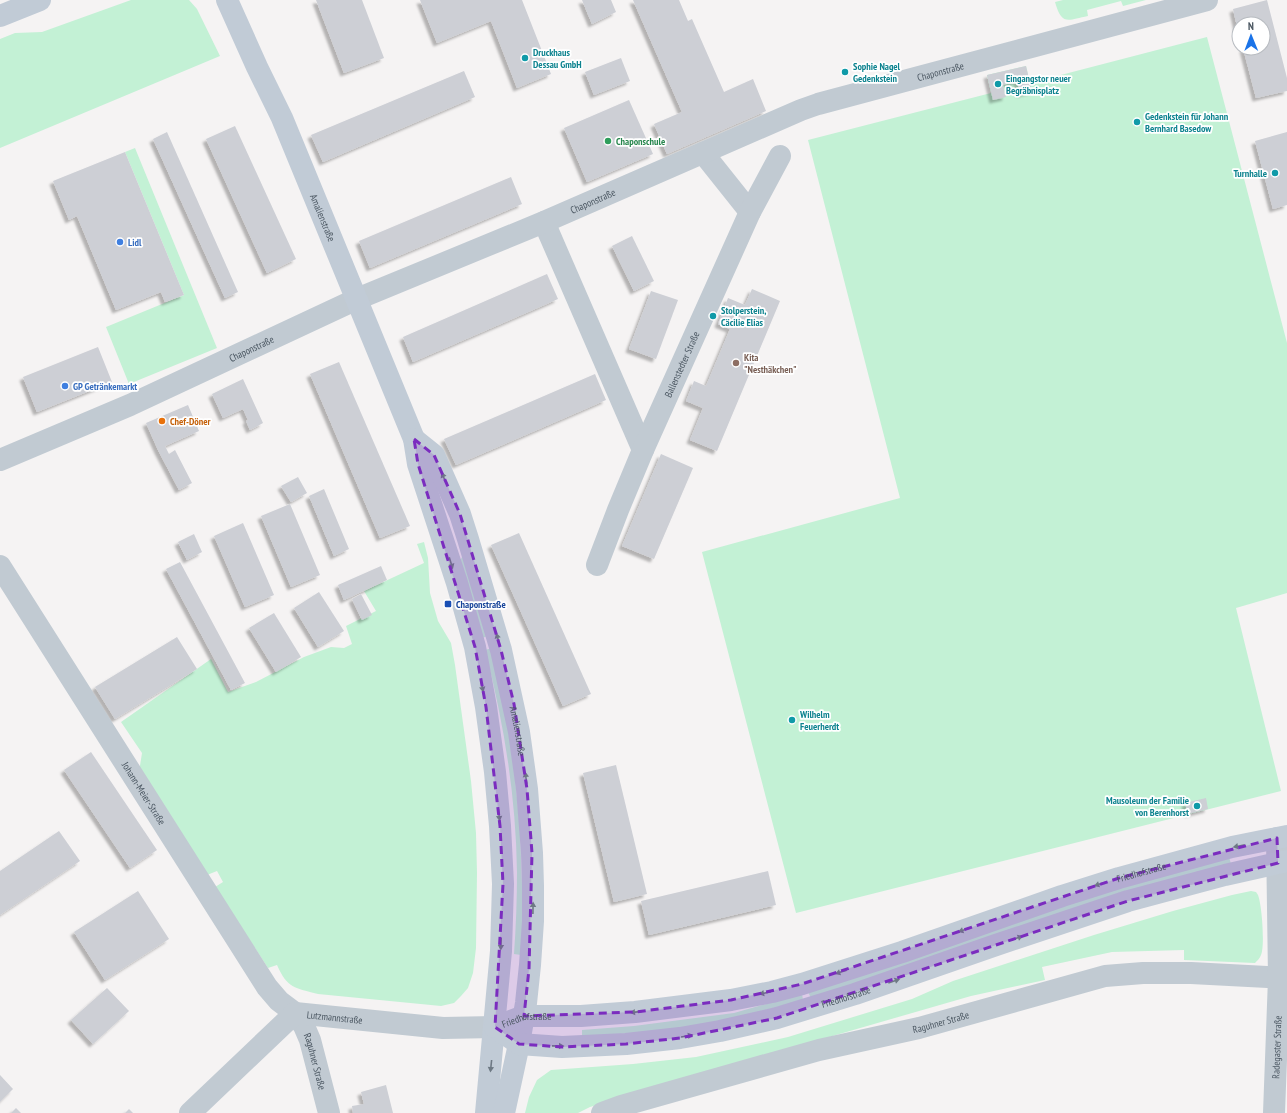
<svg xmlns="http://www.w3.org/2000/svg" width="1287" height="1113" font-family="'PT Sans Narrow',sans-serif">
<style>
.green{fill:#c3f1d5}
.building{fill:#cdcfd5;filter:url(#shadow)}
.lines{fill:none;stroke-linecap:round;stroke-linejoin:round}
.minor{stroke:#c1cad2;stroke-width:22}
.secondary{stroke:#c1cbd6;stroke-width:22}
.oneway{fill:#6e7984}
.marked{fill:#7b2cbf;fill-opacity:0.2;stroke:#7b2cbf;stroke-width:3;stroke-dasharray:8 5;stroke-linejoin:round}
.culture-dot{fill:#0f9aa8;stroke:#fff;stroke-width:1.5}
.leisure-dot{fill:#2e9e5b;stroke:#fff;stroke-width:1.5}
.shop-dot{fill:#3f7fe0;stroke:#fff;stroke-width:1.5}
.education-dot{fill:#8d6e63;stroke:#fff;stroke-width:1.5}
.food-dot{fill:#e8710a;stroke:#fff;stroke-width:1.5}
.transit-dot{fill:#1a4fb4;stroke:#fff;stroke-width:1.5}
.labels{text-anchor:middle;dominant-baseline:central;stroke-width:3.5;stroke-linejoin:round;paint-order:stroke}
.culture-label{font-size:10px;font-weight:bold;fill:#0d838f;stroke:#fff;text-anchor:start}
.street-label{font-size:10px;fill:#4a5661;stroke:#fff}
.leisure-label{font-size:10px;font-weight:bold;fill:#27864d;stroke:#fff;text-anchor:start}
.shop-label{font-size:10px;font-weight:bold;fill:#366cbe;stroke:#fff;text-anchor:start}
.education-label{font-size:10px;font-weight:bold;fill:#785e54;stroke:#fff;text-anchor:start}
.food-label{font-size:10px;font-weight:bold;fill:#c56008;stroke:#fff;text-anchor:start}
.transit-label{font-size:10px;font-weight:bold;fill:#164399;stroke:#fff;text-anchor:start}
</style>
<defs>
<filter id="shadow"><feDropShadow dx="-3.5" dy="3.5" stdDeviation="1" flood-color="#0004"/></filter>
</defs>
<rect width="100%" height="100%" fill="#f5f3f3"/>
<g class="green">
<path d="M131,0H189L197,9L220,56L0,148V39L15,33L42,32Z"/>
<path d="M1063,0H1146L1123,6L1121,1L1087,10L1088,16C1067,20 1062,26 1055,2Z"/>
<path d="M1207,37L1287,343V593L1236,608L1281,791L796,913L702,552L900,498L808,140L991,93L987,75L1026,66L1030,83Z"/>
<path d="M135,148L217,348L129,384L106,327L184,295L125,152Z"/>
<path d="M424,542L428,558L430,593L438,621L451,643L455,665L471,781L476,833L477,873L476,948L473,973L468,988L461,996L454,1003L441,1006L318,994C295,988 287,988 277,965L268,968L215,887L223,882L217,871L207,875L139,772L142,753L121,722L211,659L228,692L256,682L304,657L331,647L344,648L352,644L346,626L376,611L364,591L424,563L417,544Z"/>
<path d="M462,557L465,558L488,636L482,638L460,561Z"/>
<path d="M492,648L511,738L520,829L523,913L521,955L514,954C516,926 517,899 517,872C516,797 504,723 485,650Z"/>
<path d="M1229,857L1231,864L811,998L808,992L1069,903Z"/>
<path d="M1251,891L1256,892L1258,895C1262,905 1265,946 1261,955C1260,958 1257,961 1255,963L1184,960V950L1112,952L1042,967L1045,980L971,996L836,1035L750,1062L662,1085L590,1107L578,1113H525L529,1097L537,1080L551,1070L633,1064L696,1057L788,1037L912,999L953,981L1094,935L1173,911L1232,895Z"/>
<path d="M802,994L803,1000C764,1010 725,1022 685,1028C651,1033 616,1034 582,1036V1030L634,1026L734,1013Z"/>
</g>
<g class="building">
<path d="M316,0H362L384,58L344,73Z"/>
<path d="M420,0H522L551,74L517,88L491,21L437,43Z"/>
<path d="M582,0H611L616,12L592,24Z"/>
<path d="M633,0H679L688,21L692,19L724,92L753,79L766,111L667,154L654,124L682,112Z"/>
<path d="M1267,0L1287,78V91L1256,98L1243,48H1263V24H1239L1238,31L1233,9Z"/>
<path d="M621,58L630,81L594,95L585,72Z"/>
<path d="M1026,66L1032,91L1020,94L1017,81L1003,85L1006,97L993,100L987,75Z"/>
<path d="M464,71L475,97L323,162L311,135Z"/>
<path d="M629,100L653,154L587,182L564,128Z"/>
<path d="M235,126L296,259L267,273L206,139Z"/>
<path d="M167,132L238,292L225,298L153,139Z"/>
<path d="M1287,132V205L1273,209L1255,141Z"/>
<path d="M125,152L184,295L165,302L161,292L116,310L77,216L69,220L53,181Z"/>
<path d="M511,177L522,204L370,268L359,241Z"/>
<path d="M632,236L654,281L634,291L612,246Z"/>
<path d="M547,274L558,299L413,362L403,337Z"/>
<path d="M752,289L780,301L717,451L690,440L703,408L686,401L694,381L706,386L730,329L718,324L728,298L745,305Z"/>
<path d="M651,291L678,300L656,359L629,349Z"/>
<path d="M98,347L112,382L37,412L23,377Z"/>
<path d="M339,362L410,526L380,538L310,374Z"/>
<path d="M595,374L606,400L456,465L444,439Z"/>
<path d="M243,379L263,423L250,430L246,421L248,420L243,409L223,418L212,394Z"/>
<path d="M188,405L199,431L165,446L169,454L175,450L192,483L179,490L158,450L146,423Z"/>
<path d="M661,454L693,468L654,559L622,546Z"/>
<path d="M298,477L307,493L291,502L281,486Z"/>
<path d="M324,489L349,549L334,556L309,496Z"/>
<path d="M290,504L320,575L291,587L261,516Z"/>
<path d="M243,523L274,595L245,607L214,536Z"/>
<path d="M519,533L591,694L563,706L491,545Z"/>
<path d="M194,534L202,552L187,560L178,542Z"/>
<path d="M180,562L245,683L231,690L166,569Z"/>
<path d="M381,566L387,580L344,600L338,585Z"/>
<path d="M319,592L344,631L318,647L294,608Z"/>
<path d="M361,594L372,615L362,620L352,599Z"/>
<path d="M274,613L301,657L276,672L249,628Z"/>
<path d="M177,637L197,669L115,719L95,687Z"/>
<path d="M91,752L157,850L130,868L64,770Z"/>
<path d="M616,765L647,894L614,902L583,773Z"/>
<path d="M1206,798L1208,809L1188,814L1185,803Z"/>
<path d="M59,831L80,861L0,915V871Z"/>
<path d="M768,871L776,905L649,935L641,901Z"/>
<path d="M138,891L169,939L105,980L74,932Z"/>
<path d="M107,988L129,1011L93,1044L71,1020Z"/>
<path d="M0,1075L13,1089L0,1102Z"/>
<path d="M386,1085L393,1113H353L352,1106L364,1104L361,1092Z"/>
<path d="M16,1108L21,1113H11Z"/>
<path d="M129,1109L133,1113H125Z"/>
</g>
<g class="lines">
<g class="minor">
<path d="M703,153L750,212"/>
<path d="M544,222L643,450"/>
<path id="s1" d="M0,460L130,405L357,299L544,222L801,110L818,104L1207,0"/>
<path id="s2" d="M597,565L618,510L643,450L750,212L780,156"/>
<path id="s3" d="M0,566L267,987L279,1001L295,1013L304,1026L310,1040L329,1113"/>
<path id="s4" d="M190,1113L295,1013L443,1028L495,1027"/>
<path id="s5" d="M602,1113L621,1106L819,1050L919,1028L1105,976L1143,973H1191L1287,978"/>
<path id="s6" d="M1274,1113L1279,978L1277,838"/>
</g>
<g class="secondary">
<path id="s7" d="M227,0L257,67L282,118L414,439L418,464L457,583L475,647L486,707L495,772L500,826L503,884L501,951L486,1113"/>
<path d="M0,16L40,0"/>
<path id="s8" d="M414,439L434,455L460,514L468,539L501,650L519,732L527,789L532,853L533,886V921L530,965L526,1003L519,1044L504,1113"/>
<path id="s9" d="M495,1027L519,1044L562,1047L626,1044L680,1038L720,1031L777,1018L855,994L996,945L1128,901L1225,875L1287,861"/>
<path id="s10" d="M495,1027L524,1016H581L635,1012L731,1000L772,992L802,984L902,952L1062,896L1119,878L1232,847L1287,836"/>
</g>
</g>
<defs><path id="oneway-solid" d="M-6-.8H1V-3.2L6.5 0L1 3.2V.8H-6Z"/></defs>
<g class="oneway">
<use href="#oneway-solid" transform="translate(444 478) rotate(-114)"/>
<use href="#oneway-solid" transform="translate(451 563) rotate(73)"/>
<use href="#oneway-solid" transform="translate(498 639) rotate(-106)"/>
<use href="#oneway-solid" transform="translate(482 686) rotate(79)"/>
<use href="#oneway-solid" transform="translate(526 778) rotate(-98)"/>
<use href="#oneway-solid" transform="translate(499 815) rotate(84)"/>
<use href="#oneway-solid" transform="translate(1239 846) rotate(168)"/>
<use href="#oneway-solid" transform="translate(1100 884) rotate(162)"/>
<use href="#oneway-solid" transform="translate(533 908) rotate(-89)"/>
<use href="#oneway-solid" transform="translate(964 930) rotate(161)"/>
<use href="#oneway-solid" transform="translate(1017 938) rotate(-19)"/>
<use href="#oneway-solid" transform="translate(501 944) rotate(92)"/>
<use href="#oneway-solid" transform="translate(841 972) rotate(162)"/>
<use href="#oneway-solid" transform="translate(894 981) rotate(-19)"/>
<use href="#oneway-solid" transform="translate(765 993) rotate(168)"/>
<use href="#oneway-solid" transform="translate(636 1012) rotate(174)"/>
<use href="#oneway-solid" transform="translate(687 1036) rotate(-10)"/>
<use href="#oneway-solid" transform="translate(558 1046) rotate(1)"/>
<use href="#oneway-solid" transform="translate(491 1066) rotate(96)"/>
</g>
<path class="marked" d="M414,439L434,455L460,514L501,650L514,704L527,789L532,853L529,969L524,1016L635,1012L731,1000L802,984L1119,878L1277,838L1278,863L1128,901L777,1018L680,1038L626,1044L562,1047L519,1044L495,1027L503,884L500,826L486,707L475,647L418,464Z"/>
<g class="culture-dot">
<circle cx="525" cy="58" r="4"/>
<circle cx="845" cy="72" r="4"/>
<circle cx="998" cy="84" r="4"/>
<circle cx="1137" cy="122" r="4"/>
<circle cx="1275" cy="173" r="4"/>
<circle cx="713" cy="316" r="4"/>
<circle cx="792" cy="720" r="4"/>
<circle cx="1197" cy="806" r="4"/>
</g>
<circle class="leisure-dot" cx="608" cy="141" r="4"/>
<g class="shop-dot">
<circle cx="120" cy="242" r="4"/>
<circle cx="65" cy="386" r="4"/>
</g>
<circle class="education-dot" cx="736" cy="363" r="4"/>
<circle class="food-dot" cx="162" cy="421" r="4"/>
<rect class="transit-dot" x="444" y="600" width="8" height="8" rx="2"/>
<g class="labels">
<g class="culture-label">
<text x="533" y="52">Druckhaus<tspan x="533" dy="12">Dessau GmbH</tspan></text>
<text x="853" y="66">Sophie Nagel<tspan x="853" dy="12">Gedenkstein</tspan></text>
<text x="1006" y="78">Eingangstor neuer<tspan x="1006" dy="12">Begräbnisplatz</tspan></text>
<text x="1145" y="116">Gedenkstein für Johann<tspan x="1145" dy="12">Bernhard Basedow</tspan></text>
<text x="1267" y="173" text-anchor="end">Turnhalle</text>
<text x="721" y="310">Stolperstein,<tspan x="721" dy="12">Cäcilie Elias</tspan></text>
<text x="800" y="714">Wilhelm<tspan x="800" dy="12">Feuerherdt</tspan></text>
<text x="1189" y="800" text-anchor="end">Mausoleum der Familie<tspan x="1189" dy="12">von Berenhorst</tspan></text>
</g>
<g class="street-label">
<text stroke="none"><textPath href="#s1" startOffset="1019">Chaponstraße</textPath></text>
<text stroke="none"><textPath href="#s1" startOffset="647">Chaponstraße</textPath></text>
<text stroke="none"><textPath href="#s7" startOffset="238">Amalienstraße</textPath></text>
<text stroke="none"><textPath href="#s1" startOffset="275">Chaponstraße</textPath></text>
<text stroke="none"><textPath href="#s2" startOffset="218">Ballenstedter Straße</textPath></text>
<text stroke="none"><textPath href="#s8" startOffset="315">Amalienstraße</textPath></text>
<text stroke="none"><textPath href="#s3" startOffset="269">Johann-Meier-Straße</textPath></text>
<text stroke="none"><textPath href="#s10" startOffset="669">Friedhofstraße</textPath></text>
<text stroke="none"><textPath href="#s9" startOffset="362">Friedhofstraße</textPath></text>
<text stroke="none"><textPath href="#s4" startOffset="185">Lutzmannstraße</textPath></text>
<text stroke="none"><textPath href="#s10" startOffset="33">Friedhofstraße</textPath></text>
<text stroke="none"><textPath href="#s5" startOffset="351">Raguhner Straße</textPath></text>
<text stroke="none"><textPath href="#s6" startOffset="66">Radegaster Straße</textPath></text>
<text stroke="none"><textPath href="#s3" startOffset="590">Raguhner Straße</textPath></text>
</g>
<g class="leisure-label">
<text x="616" y="141">Chaponschule</text>
</g>
<g class="shop-label">
<text x="128" y="242">Lidl</text>
<text x="73" y="386">GP Getränkemarkt</text>
</g>
<g class="education-label">
<text x="744" y="357">Kita<tspan x="744" dy="12">"Nesthäkchen"</tspan></text>
</g>
<g class="food-label">
<text x="170" y="421">Chef-Döner</text>
</g>
<g class="transit-label">
<text x="456" y="604">Chaponstraße</text>
</g>
</g>
<g transform="translate(1251 36) rotate(359)"><circle r="19" fill="#ffffff" stroke="#b7bbc0"/>
<path d="M0-3L7 15L0 10L-7 15Z" fill="#1a73e8"/>
<text y="-6" font-size="11" font-weight="bold" text-anchor="middle" fill="#4a5661">N</text>
</g>
</svg>
